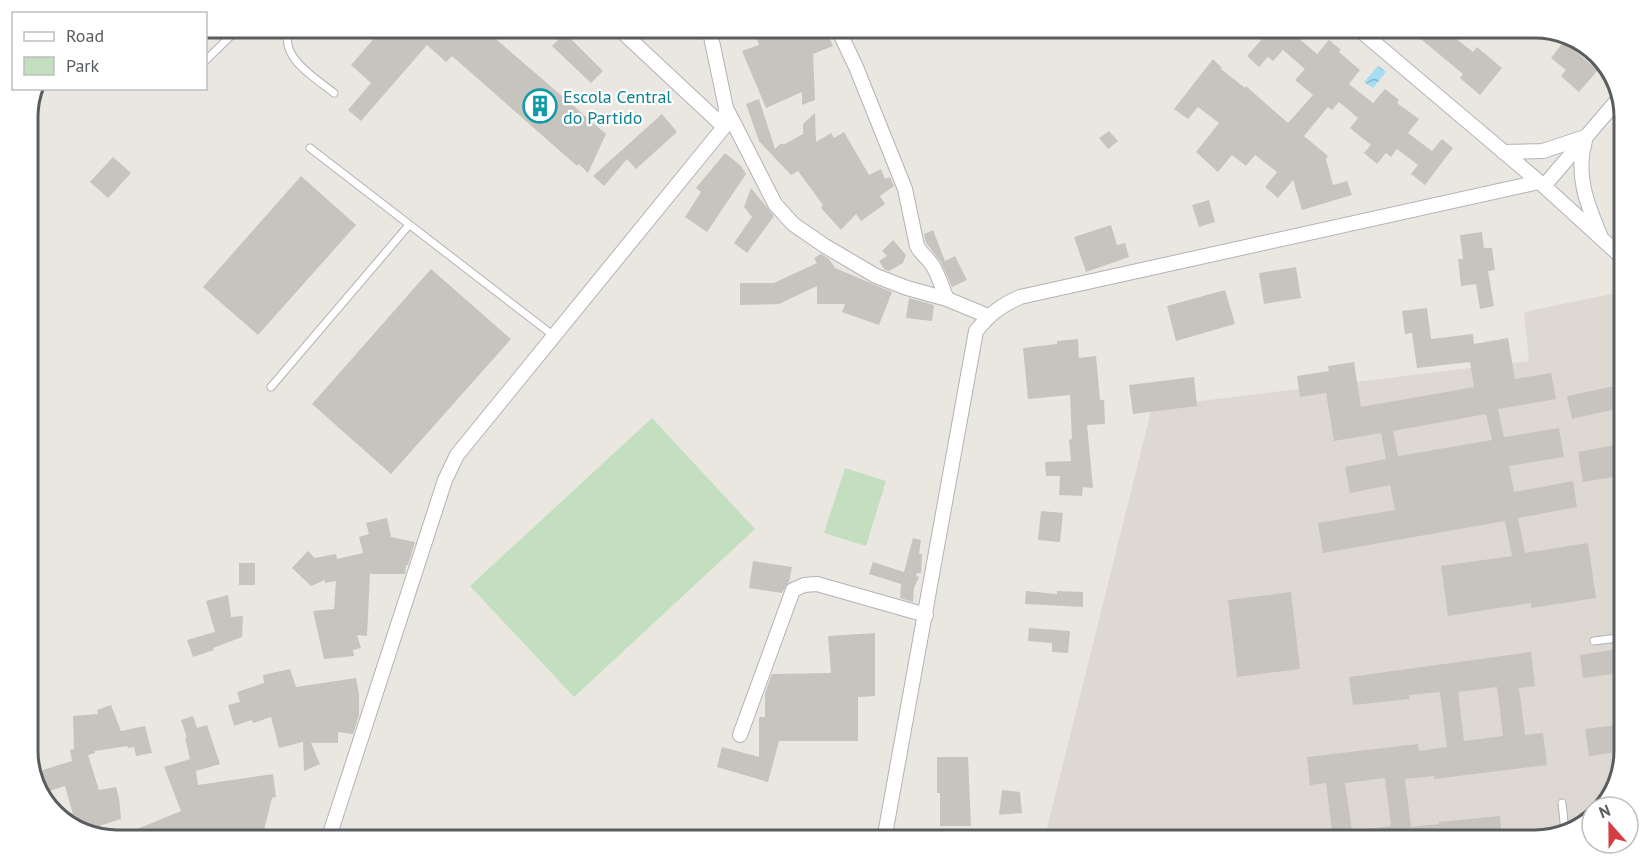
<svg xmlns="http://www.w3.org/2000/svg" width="1652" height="867" font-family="'PT Sans',sans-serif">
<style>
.education{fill:#ddd8d2}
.park{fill:#c3dfbf}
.water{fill:url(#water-waves)}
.building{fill:#c7c4bf;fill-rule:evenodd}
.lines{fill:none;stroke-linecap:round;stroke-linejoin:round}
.service-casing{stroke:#b1b3b7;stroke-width:9}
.minor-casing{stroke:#b1b3b7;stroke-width:16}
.service{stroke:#fff;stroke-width:7}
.minor{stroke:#fff;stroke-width:14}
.labels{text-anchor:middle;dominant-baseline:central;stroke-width:4.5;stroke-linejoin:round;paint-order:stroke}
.culture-label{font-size:18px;fill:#0d838f;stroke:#fff;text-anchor:start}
.rim{fill:none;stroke:#595d5f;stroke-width:3}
</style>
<defs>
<pattern id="water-waves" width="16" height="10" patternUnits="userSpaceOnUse" patternTransform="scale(1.5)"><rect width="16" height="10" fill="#a6dcf4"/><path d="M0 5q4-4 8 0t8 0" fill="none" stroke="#8ab6c9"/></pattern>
</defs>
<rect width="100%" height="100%" fill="#eae7e0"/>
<path class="education" d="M1625,291V750L1616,790L1600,807H1592V815L1580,828L1536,840H1044L1152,407L1529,361L1524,312Z"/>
<g class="park">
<path d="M652,418L755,529L574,697L470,586Z"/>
<path d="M845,468L886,481L866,546L824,533Z"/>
</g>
<path class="water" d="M1378,66L1386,72L1373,88L1364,82Z"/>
<g class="building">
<path d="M384,27H482L606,134L588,173L579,164L577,166L452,56L446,62L427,45L361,121L348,110L371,83L351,65Z"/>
<path d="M753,27H824L833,46L813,54L815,100L802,105V92L766,108L742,51L759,45Z"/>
<path d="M1273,27H1303L1296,36L1317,54L1329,40L1341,50L1339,52L1360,70L1349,84L1373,103L1385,89L1399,100L1397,103L1419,119L1408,133L1432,151L1442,139L1453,148L1425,185L1411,174L1418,165L1397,149L1391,157L1386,153L1377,164L1364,153L1371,145L1350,128L1358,118L1339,102L1332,110L1328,107L1304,136L1328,156L1326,159L1333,185L1347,181L1352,195L1302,210L1293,180L1278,198L1265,187L1277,172L1255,155L1246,166L1232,155L1218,172L1196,152L1219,123L1198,107L1188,119L1174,109L1213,59L1222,68L1221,69L1245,88L1246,86L1288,123L1313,95L1295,80L1305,69L1283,50L1273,61L1268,57L1259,67L1247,56Z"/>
<path d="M1433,27H1454L1449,33L1473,52L1477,47L1502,68L1480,95L1460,78L1463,74L1422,40Z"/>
<path d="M565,33L603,71L591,83L552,46Z"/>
<path d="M1569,35L1575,36L1581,42L1574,50L1598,70L1579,92L1561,76L1566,70L1551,58Z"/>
<path d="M759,99L775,149L780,144H785L803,134V124L815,113L816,142L831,133L834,138L844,132L869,175L881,169L885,179L890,177L894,186L880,196L885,204L861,221L856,214L841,230L821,208L823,205L798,171L791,175L759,141L746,104Z"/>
<path d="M662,114L677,132L636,169L627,159L604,186L593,176Z"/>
<path d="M1109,131L1118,141L1108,149L1099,138Z"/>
<path d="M725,153L741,166L746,174L707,232L685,217L701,192L696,188Z"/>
<path d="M113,157L131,173L108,198L90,182Z"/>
<path d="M301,176L356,225L258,335L203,287Z"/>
<path d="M751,188L774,216L747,253L734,243L752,217L744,207Z"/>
<path d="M1209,200L1215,222L1199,227L1192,205Z"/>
<path d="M1111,225L1117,245L1125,243L1129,257L1086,272L1074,237Z"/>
<path d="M933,230L945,261L955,256L967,280L952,287L941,262L926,243L924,234Z"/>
<path d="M1482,232L1484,248H1492L1495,270L1488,271L1494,306L1480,309L1476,284L1461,286L1458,259H1463L1460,235Z"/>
<path d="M893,240L906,255L903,263L889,271L885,270L879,261L887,256L882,251Z"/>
<path d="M821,254L829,259L835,268L892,292L879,325L842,312L845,304H817V286L779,304L740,305V283H774L817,263L814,258Z"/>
<path d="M1296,267L1301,298L1264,304L1259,273Z"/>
<path d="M431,269L511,339L391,474L312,404Z"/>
<path d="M1225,290L1235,324L1176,341L1167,306Z"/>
<path d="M909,298L934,305L932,321L906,318Z"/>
<path d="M1427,308L1431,339L1473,334L1474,344L1508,338L1515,379L1551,373L1556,399L1498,409L1504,437L1559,428L1564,457L1509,466L1514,492L1573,481L1577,507L1518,518L1525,553L1588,543L1596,598L1531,608V603L1448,616L1441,566L1512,556L1505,521L1323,553L1318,523L1395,510L1390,485L1350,493L1345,467L1386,459L1381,433L1334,441L1326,393L1300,397L1297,376L1329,371L1328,366L1354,362L1361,407L1474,387L1470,362L1417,368L1412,333L1405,334L1402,311ZM1486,414L1492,440L1398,456L1393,431Z"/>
<path d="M1078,339L1079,358L1096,356L1100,400H1104L1105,424L1087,425L1093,488L1083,487L1082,496L1059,495L1060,476H1046L1045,462L1071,461L1069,440L1072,439L1070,395L1028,399L1023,348L1057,344V341Z"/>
<path d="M1194,377L1197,406L1133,414L1129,385Z"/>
<path d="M1625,384V407L1572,419L1567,396Z"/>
<path d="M1625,443V475L1583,482L1578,452Z"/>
<path d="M1041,511L1063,513L1060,542L1038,540Z"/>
<path d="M387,518L391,537L415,542L408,565H406L405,574H370L367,636L357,635L361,648L353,650L354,656L324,659L313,611L334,609L336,581L325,583V580L311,586L292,568L308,551L315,558L336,554L337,559L363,553L359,537L369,534L366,523Z"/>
<path d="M913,538L921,540L919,554H922L921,573H917L916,576L919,577L914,588L913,602L900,598L901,584L869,574L873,562L904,572Z"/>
<path d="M753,561L792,567L789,582L782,593L749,588Z"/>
<rect x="239" y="563" width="16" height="22"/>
<path d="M1026,591L1057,594V591L1083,592V607L1025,604Z"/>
<path d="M1291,592L1300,669L1237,677L1228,600Z"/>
<path d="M228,595L231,617L243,616L242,637L213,648L214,650L193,657L187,640L215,632L206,601Z"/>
<path d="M1029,628L1070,631L1068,653L1052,652V643L1028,641Z"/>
<path d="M875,633V696L858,697V741H779L768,782L717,767L722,747L759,757V717H765V693L772,674L831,673L828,636Z"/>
<path d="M1618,649L1621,673L1583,678L1580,655Z"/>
<path d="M1531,652L1535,686L1519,688L1525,735L1543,733L1547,765L1434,779V776L1405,779L1411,827L1439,824V822L1500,816L1502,840H1333L1326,783L1310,785L1307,757L1418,744L1419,751L1447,747L1440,692L1409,695L1410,699L1353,705L1349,677ZM1497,687L1503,736L1464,741L1458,692ZM1385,778L1391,826L1352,831L1345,783Z"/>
<path d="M290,669L296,687L356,678L359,694V715L353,734L338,732V743H311L320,764L304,771L303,742L279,748L271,717L253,723L252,720L234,726L228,705L240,702L237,692L264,683L263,675Z"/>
<path d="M111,705L121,731L145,726L152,753L136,756L134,747L128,748L127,746L95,751V753L88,755L99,790L116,787L119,798L121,819L81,832L77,831L67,822L74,818L65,786L40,794L33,773L72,761L70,750L74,749L73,716L98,714L97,710Z"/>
<path d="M193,716L197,728L207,725L220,764L196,771L198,785L273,774L276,797L272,798L262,838L250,835L249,840L113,839L181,811L164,767L190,759L185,738H187L181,720Z"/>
<path d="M1625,724V751L1589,756L1585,729Z"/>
<path d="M937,757H968L971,826H940V793H937Z"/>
<path d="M1002,790L1020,792L1022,813L999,815Z"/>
</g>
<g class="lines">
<defs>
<g id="service">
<path d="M290,27C277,56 314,77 334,93"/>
<path d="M206,60L240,27"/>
<path d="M310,148L554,336"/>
<path d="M271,387L409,225"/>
<path d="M1594,641L1625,637"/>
<path d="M1562,803L1565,832"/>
</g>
<g id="minor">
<path d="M617,27L724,127"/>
<path d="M837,27L856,67L905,189L917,246C921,254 928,258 933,266C939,276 942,288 947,299"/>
<path d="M1356,27L1544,186L1625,260"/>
<path d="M726,108L775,204L793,224L825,246L876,276L907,288L947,299L988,316"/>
<path d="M1585,141C1575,174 1587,204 1600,235"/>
<path d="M1503,152L1543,151L1585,137"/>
<path d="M1544,186L1620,97"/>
<path d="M740,735L793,590L804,585L817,584L926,615"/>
<path d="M328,840L445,480L457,455L724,127L726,108L709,27"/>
<path d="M884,840L976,331C990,314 1000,306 1020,297L1539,182"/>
</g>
</defs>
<use href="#service" class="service-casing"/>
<use href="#minor" class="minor-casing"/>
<use href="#service" class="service"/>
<use href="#minor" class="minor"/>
</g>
<defs>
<symbol id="building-ring" viewBox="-11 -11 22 22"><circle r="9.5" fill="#fff" stroke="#0f9aa8" stroke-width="1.5"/><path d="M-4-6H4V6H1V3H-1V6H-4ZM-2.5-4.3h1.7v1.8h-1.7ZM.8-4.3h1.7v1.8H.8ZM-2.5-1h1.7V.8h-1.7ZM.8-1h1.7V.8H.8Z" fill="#0f9aa8"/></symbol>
</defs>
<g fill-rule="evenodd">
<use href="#building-ring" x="521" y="87" width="38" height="38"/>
</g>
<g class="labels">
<g class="culture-label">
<text x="563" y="96">Escola Central<tspan x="563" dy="21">do Partido</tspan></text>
</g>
</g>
<path d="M0 0H1652V867H0ZM117 38H1535A79 79 0 0 1 1614 117V751A79 79 0 0 1 1535 830H117A79 79 0 0 1 38 751V117A79 79 0 0 1 117 38Z" fill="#fff" fill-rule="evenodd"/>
<path class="rim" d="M117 38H1535A79 79 0 0 1 1614 117V751A79 79 0 0 1 1535 830H117A79 79 0 0 1 38 751V117A79 79 0 0 1 117 38Z"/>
<rect x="12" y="12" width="195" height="78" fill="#ffffff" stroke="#bdbebf" stroke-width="1.5"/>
<rect x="24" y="32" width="30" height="9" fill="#ffffff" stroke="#bdbebf" stroke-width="1.5"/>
<text x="66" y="42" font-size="18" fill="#595d5f">Road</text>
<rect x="24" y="57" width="30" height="18" fill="#c3dfbf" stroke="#bdbebf" stroke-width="1.5"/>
<text x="66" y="72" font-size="18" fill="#595d5f">Park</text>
<g transform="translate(1610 825) rotate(339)"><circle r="28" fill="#ffffff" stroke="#bdbebf" stroke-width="1.5"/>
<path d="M0-4.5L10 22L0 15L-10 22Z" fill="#d33d43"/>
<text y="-9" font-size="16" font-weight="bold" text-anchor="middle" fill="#595d5f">N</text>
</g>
</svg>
